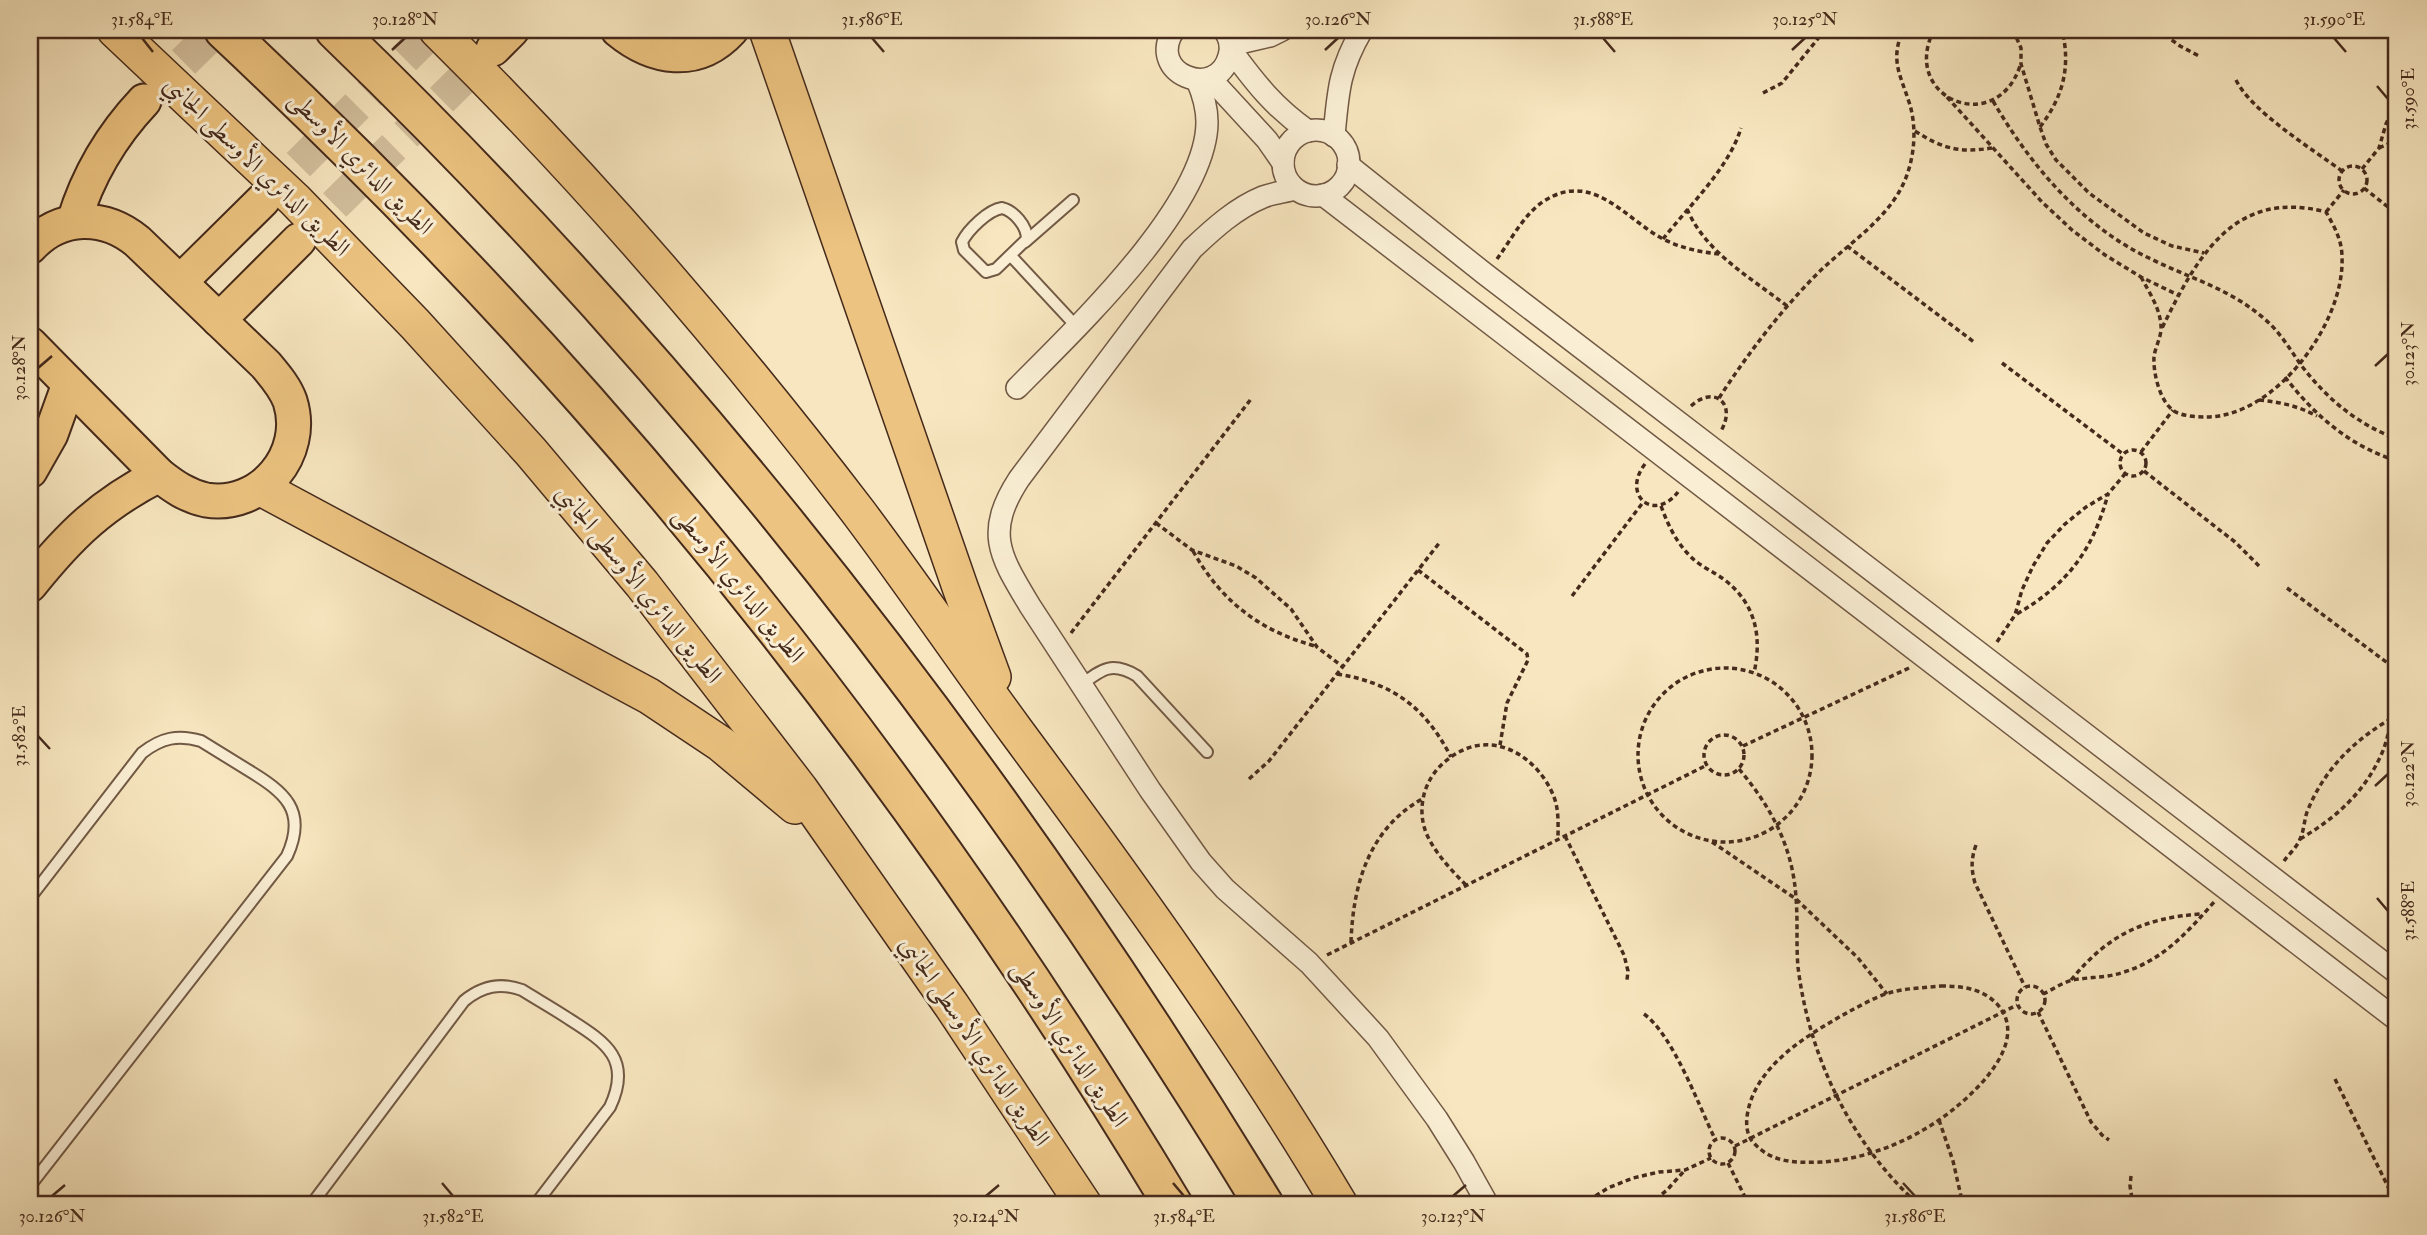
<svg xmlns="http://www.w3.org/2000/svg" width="2427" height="1235" font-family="'IM FELL Double Pica',Amiri,serif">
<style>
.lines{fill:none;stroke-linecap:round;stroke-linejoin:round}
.primary-tunnel{stroke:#d3c09e;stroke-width:33;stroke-dasharray:33 17;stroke-linecap:butt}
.service-casing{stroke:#725945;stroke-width:14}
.minor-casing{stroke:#725945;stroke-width:24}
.primary-casing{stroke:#452a1c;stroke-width:37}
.trunk-casing{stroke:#452a1c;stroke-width:38}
.motorway-casing{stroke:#452a1c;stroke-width:42}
.path{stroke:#452a1c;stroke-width:3.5;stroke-dasharray:5 3.5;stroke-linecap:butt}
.service{stroke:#faefd5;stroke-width:10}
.minor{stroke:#faefd5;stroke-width:21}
.primary{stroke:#ecc380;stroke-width:33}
.trunk{stroke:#ecc380;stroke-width:35}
.motorway{stroke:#ecc380;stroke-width:38}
.ticks{fill:none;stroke:#452a1c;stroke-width:2.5}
.labels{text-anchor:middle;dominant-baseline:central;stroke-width:6;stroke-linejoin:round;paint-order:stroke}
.street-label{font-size:24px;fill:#452a1c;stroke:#faefd5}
.neatline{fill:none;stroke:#452a1c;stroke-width:2.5}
.ticks-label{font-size:18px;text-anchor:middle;fill:#452a1c}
</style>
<rect width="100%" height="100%" fill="#f7e6bf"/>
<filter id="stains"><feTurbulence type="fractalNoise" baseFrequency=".00286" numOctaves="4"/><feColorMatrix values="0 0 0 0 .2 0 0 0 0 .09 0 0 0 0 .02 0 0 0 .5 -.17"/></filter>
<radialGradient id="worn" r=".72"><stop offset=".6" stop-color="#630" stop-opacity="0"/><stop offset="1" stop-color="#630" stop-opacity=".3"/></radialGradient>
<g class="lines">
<g class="primary-tunnel">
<path d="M148,97L216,30"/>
<path d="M263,200L433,30"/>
<path d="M299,240L493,49"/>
</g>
<defs>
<g id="service">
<path d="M1002,208C1014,211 1027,226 1027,239L996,269L986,272L964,250L962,242C968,230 988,210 1002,208Z"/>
<path d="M1025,242L1073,200"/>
<path d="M1011,256L1077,327"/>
<path d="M1081,685C1102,669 1112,661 1137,676L1207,752"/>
<path d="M30,898L142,753C161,738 178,734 201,741C217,751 232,760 248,770C284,792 308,810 287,856L30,1186"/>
<path d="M311,1205L464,1001C482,986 500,982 522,990C538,1000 554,1009 569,1019C607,1043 632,1060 610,1107L535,1205"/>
</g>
<g id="minor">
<path d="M1174,30C1145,73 1217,102 1229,56C1232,46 1230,38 1224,30"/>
<path d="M1231,45L1270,36L1282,30"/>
<path d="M1231,50C1256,84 1274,107 1308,131"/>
<path d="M1210,78L1267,140L1283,163"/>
<circle cx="1316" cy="163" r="33"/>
<path d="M1334,136C1338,92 1339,69 1362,30"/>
<path d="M1348,165L1485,274L2397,973"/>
<path d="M1295,189C1285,192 1273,193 1263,197C1236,208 1213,229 1192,249L1019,479C984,533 1000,556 1030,606L1150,790L1201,862L1225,889L1309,963L1378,1038L1437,1119L1464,1162L1488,1205"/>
<path d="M1323,195L2397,1020"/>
<path d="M1017,388C1074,330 1207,205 1207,122C1207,107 1203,94 1197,80"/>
</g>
<g id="primary">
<path d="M618,30C653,59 697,67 731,30"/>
<path d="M493,49L512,30"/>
<path d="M74,221C88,175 111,136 144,101"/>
<path d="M30,247C60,214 104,214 137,241L266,365C275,376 285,387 290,401C307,454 261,509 206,500C187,496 173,486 159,475L30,344"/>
<path d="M180,282L263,200"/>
<path d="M219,320L299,240"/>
<path d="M30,471L51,434L69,384"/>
<path d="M30,585C70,535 102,504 159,475"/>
</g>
<g id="trunk">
<path d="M115,30L295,200L415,324L531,452L642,584L800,789L952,1006L1084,1205"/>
<path d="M437,30C589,180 729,343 859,513C913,585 963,659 1016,731C1130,885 1242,1040 1340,1205"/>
<path d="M767,30L960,587L993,677"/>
<path d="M261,488L649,696L721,744L795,806"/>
</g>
<g id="motorway">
<path d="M224,30C350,148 471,271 585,400C805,649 1002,921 1173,1205"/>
<path d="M335,30C696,378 1003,777 1264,1205"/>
</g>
</defs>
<use href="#service" class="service-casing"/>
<use href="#minor" class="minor-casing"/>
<use href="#primary" class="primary-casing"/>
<use href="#trunk" class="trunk-casing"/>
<use href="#motorway" class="motorway-casing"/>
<g class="path">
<path d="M1934,30C1899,98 1996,138 2020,66"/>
<path d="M2013,30L2021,48V64L2040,127L2046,144L2056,160L2089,193L2144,233L2172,246L2204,253"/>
<path d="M2158,30L2180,46L2199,56"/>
<path d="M2236,80C2251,111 2312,149 2342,171"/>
<path d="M1763,93L1782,83L1825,30"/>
<path d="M1947,97L2042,202L2072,230L2105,255L2141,277L2178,295"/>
<path d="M1993,101C2031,166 2082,227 2153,260C2190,278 2229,289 2261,316C2279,330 2289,348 2301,365C2327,399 2357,424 2397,439"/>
<path d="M2040,127C2063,97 2071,67 2062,30"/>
<path d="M1915,131C1943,149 1960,153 1992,148"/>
<path d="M2379,148L2397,140"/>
<circle cx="2353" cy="180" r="14"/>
<path d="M2362,169L2379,148L2386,124L2397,100"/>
<path d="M2364,188L2397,214"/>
<path d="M1687,209C1706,253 1750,277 1787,306"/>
<path d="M2326,212L2344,190"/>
<path d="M1663,239C1689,206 1729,168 1741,128"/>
<path d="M1847,246L1974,342"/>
<path d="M1497,259C1511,240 1524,214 1544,201C1593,170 1624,218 1663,239C1681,248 1699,252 1719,254"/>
<path d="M2141,277C2149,292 2160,308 2161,326C2162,336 2155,347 2154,357C2153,373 2160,402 2174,411C2182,416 2196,417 2205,417C2275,418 2345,323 2342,257C2342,240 2334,226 2326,212C2234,188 2197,257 2162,328"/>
<path d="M2002,363L2123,454"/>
<path d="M2285,377C2315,416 2350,446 2397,461"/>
<path d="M1719,398C1747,355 1778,314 1814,277C1844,246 1888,221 1905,180C1915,156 1917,126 1909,102C1900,74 1890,60 1903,30"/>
<path d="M2259,400C2280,402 2298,406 2317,416"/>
<path d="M1691,406C1714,385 1737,403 1721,431"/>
<circle cx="2133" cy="463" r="13"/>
<path d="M2141,452L2173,410"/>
<path d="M1645,464C1621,495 1654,523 1678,492"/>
<path d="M2144,471L2235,542L2259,566"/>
<path d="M1661,506C1668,525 1676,542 1691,557C1701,567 1715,572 1726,581C1756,605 1762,637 1754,673"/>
<path d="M1156,523L1192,550L1236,566L1256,578L1291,609L1317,647L1343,667"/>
<path d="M1193,551C1221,601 1260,631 1315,646"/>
<path d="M1418,570L1527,654L1528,660L1507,703L1500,745"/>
<path d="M2287,588L2397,670"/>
<path d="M1572,596L1644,501"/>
<path d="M2017,614C2068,584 2093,550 2108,494"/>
<path d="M1071,633L1251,399"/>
<path d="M1997,642L2015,615L2022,590L2033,566L2047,543L2065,524L2086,507L2108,494L2125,474"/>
<circle cx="1725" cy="755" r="87"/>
<path d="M1337,674C1393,683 1425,707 1451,757"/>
<circle cx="1724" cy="755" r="20"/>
<path d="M1743,746L1909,668"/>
<path d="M1739,769C1771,807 1793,847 1796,898C1798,921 1796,944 1798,967C1809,1057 1851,1144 1919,1205"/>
<path d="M1249,779L1269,761L1440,542"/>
<path d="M1565,836L1624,955L1628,971L1627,980"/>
<path d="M2300,839C2336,818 2365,792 2382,753C2388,740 2389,723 2397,712"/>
<path d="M1712,842L1796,899L1858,958L1887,994"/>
<path d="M1976,845C1971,859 1971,869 1975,883L2025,987"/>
<path d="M2284,861C2289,854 2297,847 2300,839C2304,831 2304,821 2307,812C2324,769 2355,739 2394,717"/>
<path d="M1466,885C1452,871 1438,856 1429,839C1421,824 1420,807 1425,791C1431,773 1443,761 1459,752C1498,731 1539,759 1554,797C1559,810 1558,825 1558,839"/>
<path d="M1351,942C1353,884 1369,829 1422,799"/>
<path d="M1327,955L1707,765"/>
<path d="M2071,980C2108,935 2143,918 2201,914"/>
<path d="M1941,986C1960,986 1980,988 1995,1002C2035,1041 1971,1098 1939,1120C1906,1143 1862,1160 1821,1162C1795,1163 1771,1163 1753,1142C1747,1136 1746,1125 1747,1117C1753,1066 1809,1034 1850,1011C1862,1005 1875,997 1889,993C1905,988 1924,988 1941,986Z"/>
<circle cx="2031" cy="1000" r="14"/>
<path d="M2043,994C2052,990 2063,982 2073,980C2089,977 2105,978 2121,973C2162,961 2187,933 2214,902"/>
<path d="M2038,1012L2091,1122L2102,1135L2109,1140"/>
<path d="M1644,1014C1673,1035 1698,1104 1715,1139"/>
<path d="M2335,1079L2397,1205"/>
<path d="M1939,1120L1953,1161L1963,1205"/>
<circle cx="1722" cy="1151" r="13"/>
<path d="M1735,1146L2017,1005"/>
<path d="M1728,1163L1749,1205"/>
<path d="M2131,1176L2130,1186L2133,1205"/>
<path d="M1581,1205L1608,1188L1633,1178L1659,1172L1685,1170L1711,1158"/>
<path d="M1649,1205L1667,1190L1685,1170"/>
</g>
<use href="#service" class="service"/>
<use href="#minor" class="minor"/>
<use href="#primary" class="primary"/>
<use href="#trunk" class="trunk"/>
<use href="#motorway" class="motorway"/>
</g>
<path class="ticks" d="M142,38L153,52M872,38L884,52M1603,38L1615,52M2334,38L2346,52M392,50L405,38M1325,50L1338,38M1792,50L1805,38M2377,86L2388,99M2375,366L2388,354M38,368L52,356M38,736L50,749M2375,786L2388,774M2377,898L2388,911M442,1183L453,1196M1173,1183L1184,1196M1903,1183L1915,1196M52,1196L65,1185M986,1196L999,1185M1453,1196L1466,1185"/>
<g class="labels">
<g class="street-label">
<text transform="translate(361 163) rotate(45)">الطريق الدائري الأوسطى</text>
<text transform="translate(257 166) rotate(44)">الطريق الدائري الأوسطى الجانبي</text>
<text transform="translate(639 584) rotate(51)">الطريق الدائري الأوسطى الجانبي</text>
<text transform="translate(739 585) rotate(51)">الطريق الدائري الأوسطى</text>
<text transform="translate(975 1041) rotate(56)">الطريق الدائري الأوسطى الجانبي</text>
<text transform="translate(1070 1044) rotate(57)">الطريق الدائري الأوسطى</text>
</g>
</g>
<rect width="2427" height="1235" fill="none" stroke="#f7e6bf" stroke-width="77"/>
<rect x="38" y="38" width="2350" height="1158" class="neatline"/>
<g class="ticks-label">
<text x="142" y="25">31.584°E</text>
<text x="405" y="25">30.128°N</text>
<text x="872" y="25">31.586°E</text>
<text x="1338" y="25">30.126°N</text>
<text x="1603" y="25">31.588°E</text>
<text x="1805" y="25">30.125°N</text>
<text x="2334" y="25">31.590°E</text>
<text transform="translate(2408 99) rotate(-90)" y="6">31.590°E</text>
<text transform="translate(2408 354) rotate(-90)" y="6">30.123°N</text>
<text transform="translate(19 368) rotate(-90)" y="6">30.128°N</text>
<text transform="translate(19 736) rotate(-90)" y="6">31.582°E</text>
<text transform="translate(2408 774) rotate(-90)" y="6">30.122°N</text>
<text transform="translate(2408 911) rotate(-90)" y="6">31.588°E</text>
<text x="52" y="1222">30.126°N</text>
<text x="453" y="1222">31.582°E</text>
<text x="986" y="1222">30.124°N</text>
<text x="1184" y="1222">31.584°E</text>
<text x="1453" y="1222">30.123°N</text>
<text x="1915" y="1222">31.586°E</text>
</g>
<rect width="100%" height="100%" filter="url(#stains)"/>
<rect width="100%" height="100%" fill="url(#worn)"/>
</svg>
